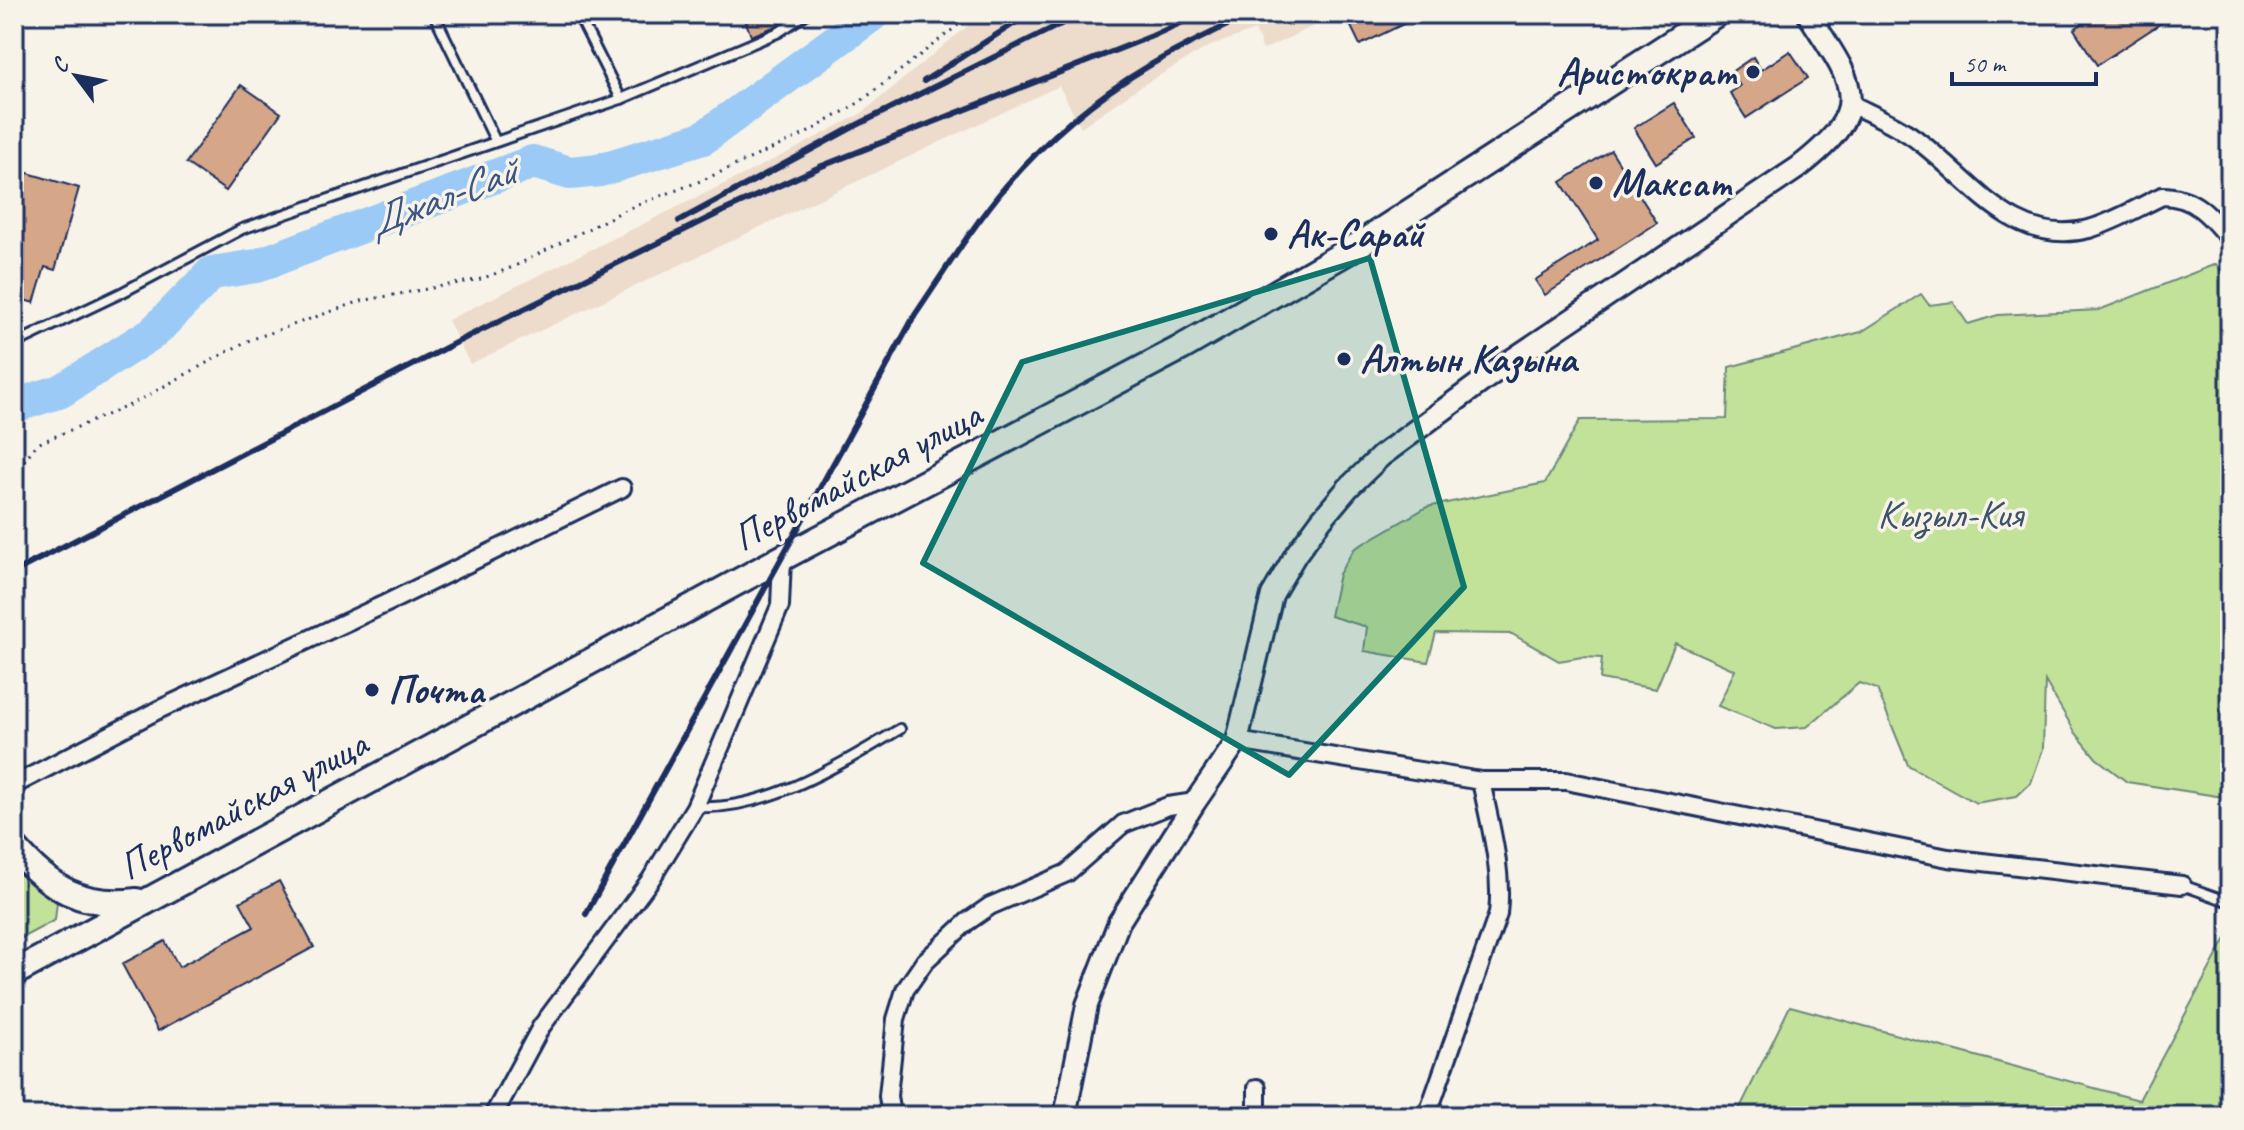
<svg xmlns="http://www.w3.org/2000/svg" width="2244" height="1130" font-family="Caveat,sans-serif">
<style>
.built{fill:#eddccc}
.green{fill:#c2e199;stroke:#6e887c;stroke-width:2}
.lines{fill:none;stroke-linecap:round;stroke-linejoin:round}
.river{stroke:#9bcaf6;stroke-width:34}
.building{fill:#d6a689;stroke:#1b2f5e;stroke-width:2}
.service-casing{stroke:#1b2f5e;stroke-width:14}
.minor-casing{stroke:#1b2f5e;stroke-width:22}
.tertiary-casing{stroke:#1b2f5e;stroke-width:26}
.secondary-casing{stroke:#1b2f5e;stroke-width:30}
.path{stroke:#1b2f5e;stroke-width:3;stroke-dasharray:2 6;stroke-linecap:butt}
.service{stroke:#f7f3e8;stroke-width:8}
.minor{stroke:#f7f3e8;stroke-width:16}
.tertiary{stroke:#f7f3e8;stroke-width:20}
.secondary{stroke:#f7f3e8;stroke-width:24}
.rail{stroke:#1b2f5e;stroke-width:6}
.marked{fill:#0f766e;fill-opacity:0.2;stroke:#0f766e;stroke-width:6;stroke-linejoin:round}
.poi-dot{fill:#1b2f5e;stroke:#f7f3e8;stroke-width:3}
.labels{text-anchor:middle;dominant-baseline:central;stroke-width:7;stroke-linejoin:round;paint-order:stroke}
.poi-label{font-size:40px;font-weight:bold;fill:#1b2f5e;stroke:#f7f3e8;text-anchor:start}
.street-label{font-size:40px;fill:#1b2f5e;stroke:#f7f3e8}
.park-label{font-size:40px;fill:#3c536a;stroke:#f7f3e8}
.water-label{font-size:42px;font-style:italic;fill:#3b5684;stroke:#f7f3e8}
</style>
<rect width="100%" height="100%" fill="#f7f3e8"/>
<filter id="ink" filterUnits="userSpaceOnUse"><feTurbulence type="fractalNoise" baseFrequency=".0125" numOctaves="2"/><feDisplacementMap in="SourceGraphic" scale="16" xChannelSelector="R" yChannelSelector="G"/><feConvolveMatrix kernelMatrix="1 2 1 2 8 2 1 2 1" color-interpolation-filters="sRGB"/></filter>
<g filter="url(#ink)">
<path class="built" d="M982,14H1339L1263,50L1255,30L1208,47L1138,88L1081,127L1059,86L470,364L448,320L789,152L862,113Z"/>
<g class="green">
<path d="M2216,264L2230,283V798L2127,782L2096,758L2075,732L2045,681L2043,749L2031,783L2017,796L1976,803L1908,765L1877,689L1859,683L1807,727L1776,729L1718,706L1735,670L1675,643L1656,689L1600,679L1602,658L1582,657L1559,661L1512,634L1436,633L1428,662L1364,651L1367,627L1330,616L1339,574L1354,549L1427,507L1545,483L1580,420L1727,419L1729,367L1861,332L1921,294L1929,305L1953,302L1968,324L1998,315L2099,310Z"/>
<path d="M14,863L36,886L57,902L55,920L14,942Z"/>
<path d="M2230,931V1116H1736L1790,1006L2139,1100Z"/>
</g>
<g class="lines">
<path class="river" d="M14,406L61,391L154,332L212,273L256,266L533,162L570,173L600,170L703,138L873,14"/>
</g>
<g class="building">
<path d="M743,14H793L776,26L751,36Z"/>
<path d="M1345,14H1424L1360,45Z"/>
<path d="M2098,14H2175L2097,65L2074,29Z"/>
<path d="M1790,51L1808,78L1746,118L1730,93L1740,86L1731,72L1753,57L1761,70Z"/>
<path d="M241,85L281,113L226,191L186,163Z"/>
<path d="M1674,103L1696,138L1656,163L1634,128Z"/>
<path d="M1611,150L1657,223L1545,295L1535,280L1598,240L1561,182Z"/>
<path d="M14,169L79,188L55,270L45,267L34,303L14,297Z"/>
<path d="M279,881L314,947L158,1031L122,964L165,941L179,967L254,927L240,902Z"/>
</g>
<g class="lines">
<defs>
<g id="service">
<path d="M434,14L495,140"/>
<path d="M578,14L621,99"/>
<path d="M14,344L123,292L242,229L621,99L779,32L806,14"/>
<path d="M696,807C767,811 841,764 900,729"/>
<path d="M2182,885L2230,902"/>
</g>
<g id="minor">
<path d="M1851,104C1875,116 1900,126 1921,143C1972,182 2015,248 2089,229C2114,222 2139,207 2162,196C2195,196 2211,217 2230,240"/>
<path d="M1237,741L1481,781H1566L1948,858L2182,885"/>
<path d="M14,785L158,710L387,603L622,488"/>
<path d="M493,1116L541,1027L651,879L695,807L780,606L782,558"/>
<path d="M891,1116L888,1096L896,1019L905,990L925,961L967,922L990,906L1067,873L1123,824L1168,806L1195,802"/>
<path d="M1257,1116V1088"/>
<path d="M1427,1116L1498,914C1503,869 1490,825 1481,781"/>
</g>
<path id="tertiary" d="M1065,1116L1087,1005L1119,922L1195,802L1237,741L1272,595L1296,554L1321,520L1348,488L1381,456L1507,363L1799,167C1876,107 1854,85 1808,14"/>
<g id="secondary">
<path d="M14,847C49,888 82,908 137,901"/>
<path d="M14,973L782,558L1181,348L1357,246L1716,14"/>
</g>
</defs>
<use href="#service" class="service-casing"/>
<use href="#minor" class="minor-casing"/>
<use href="#tertiary" class="tertiary-casing"/>
<use href="#secondary" class="secondary-casing"/>
<path class="path" d="M14,473L37,444L128,406L247,341L361,301L481,279L513,267L627,209L703,180L807,133L860,102L957,26L968,14"/>
<use href="#service" class="service"/>
<use href="#minor" class="minor"/>
<use href="#tertiary" class="tertiary"/>
<use href="#secondary" class="secondary"/>
<g class="rail">
<path d="M924,81L1029,14"/>
<path d="M679,221L853,127L1081,14"/>
<path d="M14,572L459,341L719,213L822,166L1152,36L1200,14"/>
<path d="M586,914L915,315C945,271 973,225 1007,185C1045,140 1096,97 1147,67C1180,47 1216,31 1250,14"/>
</g>
</g>
</g>
<path class="marked" d="M1370,258L1464,587L1289,775L923,563L1022,362Z"/>
<g class="poi-dot">
<circle cx="1753" cy="72" r="8"/>
<circle cx="1596" cy="183" r="8"/>
<circle cx="1271" cy="234" r="8"/>
<circle cx="1344" cy="359" r="8"/>
<circle cx="372" cy="690" r="8"/>
</g>
<g class="labels">
<g class="poi-label">
<text x="1737" y="72" text-anchor="end">Аристократ</text>
<text x="1612" y="183">Максат</text>
<text x="1287" y="234">Ак-Сарай</text>
<text x="1360" y="359">Алтын Казына</text>
<text x="388" y="690">Почта</text>
</g>
<g class="street-label">
<text transform="translate(857 476) rotate(-28)">Первомайская улица</text>
<text transform="translate(243 805) rotate(-28)">Первомайская улица</text>
</g>
<g class="park-label">
<text x="1950" y="514">Кызыл-Кия</text>
</g>
<g class="water-label">
<text transform="translate(442 197) rotate(-21)">Джал-Сай</text>
</g>
</g>
<rect width="2244" height="1130" fill="none" stroke="#f7f3e8" stroke-width="48"/>
<rect x="24" y="24" width="2196" height="1082" fill="none" stroke="#1b2f5e" stroke-width="3" filter="url(#ink)"/>
<g transform="translate(76 76) rotate(302)" stroke="#f7f3e8" stroke-width="6" paint-order="stroke">
<path d="M0-6L14 30L0 20L-14 30Z" fill="#1b2f5e"/>
<text y="-12" font-size="22" font-weight="bold" text-anchor="middle" fill="#1b2f5e">С</text>
</g>
<path d="M1952 72v12h144v-12" fill="none" stroke="#1b2f5e" stroke-width="4"/>
<text x="1964" y="72" font-size="24" fill="#1b2f5e" stroke="#f7f3e8" stroke-width="6" paint-order="stroke">50 m</text>
</svg>
